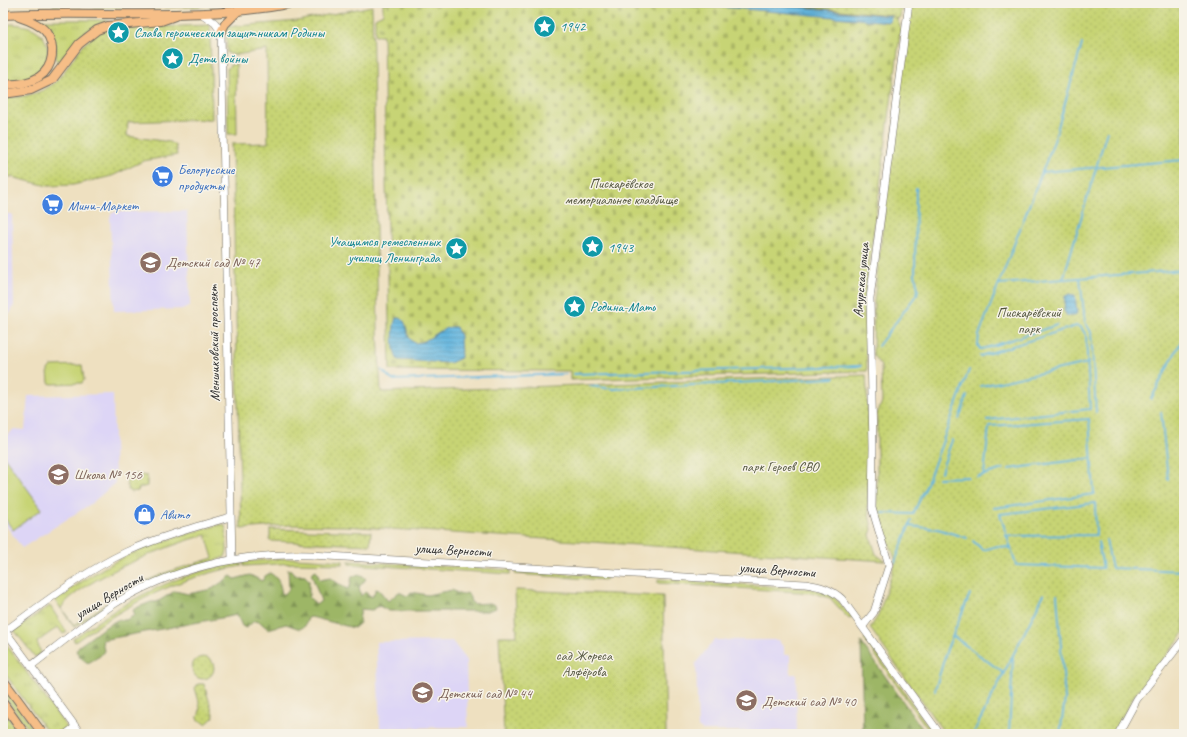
<svg xmlns="http://www.w3.org/2000/svg" width="1187" height="737" font-family="Caveat,sans-serif">
<style>
.built{fill:#ddd5f6}
.grass{fill:url(#grass-tufts);stroke:#798050;fill-rule:evenodd}
.forest{fill:url(#forest-firs);stroke:#647048}
.cemetery{fill:url(#cemetery-stones);stroke:#798050}
.park{fill:url(#park-dots);stroke:#798050}
.garden{fill:#c7d475;stroke:#798050}
.water{fill:url(#water-rules);stroke:#487085}
.lines{fill:none;stroke-linecap:round;stroke-linejoin:round}
.stream{stroke:#64b6df;stroke-width:2}
.minor-casing{stroke:#6f6a5f;stroke-width:8}
.major-casing{stroke:#6f6a5f;stroke-width:10}
.minor{stroke:#fff;stroke-width:7}
.major{stroke:#f6be87;stroke-width:8}
.labels{text-anchor:middle;dominant-baseline:central;stroke-width:3;stroke-linejoin:round;paint-order:stroke}
.culture-label{font-size:14px;fill:#0d838f;stroke:#f7f3e8;text-anchor:start}
.shop-label{font-size:14px;fill:#366cbe;stroke:#f7f3e8;text-anchor:start}
.park-label{font-size:14px;fill:#52553e;stroke:#f7f3e8}
.education-label{font-size:14px;fill:#785e54;stroke:#f7f3e8;text-anchor:start}
.street-label{font-size:14px;fill:#2b2b2b;stroke:#f7f3e8}
</style>
<defs>
<pattern id="grass-tufts" width="24" height="20" patternUnits="userSpaceOnUse"><rect width="24" height="20" fill="#c7d475"/><path d="M3 7l-1-3M5 7V3M7 7l1-3M15 17l-1-3M17 17v-4M19 17l1-3" fill="none" stroke="#abb665"/></pattern>
<pattern id="forest-firs" width="22" height="20" patternUnits="userSpaceOnUse"><rect width="22" height="20" fill="#9db666"/><path d="M5 1l3.5 6h-7zM16 11l3.5 6h-7z" fill="#809454"/></pattern>
<pattern id="cemetery-stones" width="16" height="16" patternUnits="userSpaceOnUse"><rect width="16" height="16" fill="#c7d475"/><path d="M2 7V4a2 2 0 0 1 4 0v3zM10 15v-3a2 2 0 0 1 4 0v3z" fill="#abb665"/></pattern>
<pattern id="park-dots" width="8" height="8" patternUnits="userSpaceOnUse"><rect width="8" height="8" fill="#c7d475"/><path d="M2 2h.1M6 6h.1" fill="none" stroke="#abb665" stroke-width="1.8" stroke-linecap="round"/></pattern>
<pattern id="water-rules" width="6" height="5" patternUnits="userSpaceOnUse"><rect width="6" height="5" fill="#64b6df"/><path d="M0 2.5h6" fill="none" stroke="#5394b5"/></pattern>
</defs>
<rect width="100%" height="100%" fill="#f7f3e8"/>
<filter id="ink" filterUnits="userSpaceOnUse"><feTurbulence type="fractalNoise" baseFrequency=".025" numOctaves="2"/><feDisplacementMap in="SourceGraphic" scale="8" xChannelSelector="R" yChannelSelector="G"/><feConvolveMatrix kernelMatrix="1 2 1 2 8 2 1 2 1" color-interpolation-filters="sRGB"/></filter>
<filter id="wash" filterUnits="userSpaceOnUse"><feTurbulence type="fractalNoise" baseFrequency=".012" numOctaves="4" result="noise"/><feDisplacementMap in="SourceGraphic" scale="16" xChannelSelector="R" yChannelSelector="G"/><feGaussianBlur stdDeviation="0.9" result="paint"/><feColorMatrix in="noise" values="0 0 0 0 0 0 0 0 0 0 0 0 0 0 0 0 0 1.4 0 .05"/><feComposite in="paint" operator="in"/></filter>
<g filter="url(#wash)">
<rect width="100%" height="100%" fill="#eee0c0"/>
<g class="built">
<path d="M187,211L190,305L185,309L114,311L110,218L111,214L115,212Z"/>
<path d="M3,214H12L14,305L10,314H3Z"/>
<path d="M113,394L115,483L92,503L22,548L3,521V439L14,429L25,430L28,396Z"/>
<path d="M714,640H778L784,648V655H790V674H796L797,731H703L698,727L696,663Z"/>
<path d="M452,641L466,659L468,727L380,728L376,642Z"/>
</g>
<g class="grass">
<path d="M53,3H241C178,10 116,8 53,5Z"/>
<path d="M38,20H110L95,26L81,35L59,62L56,60V47Z"/>
<path d="M13,24C21,25 30,26 37,31C53,42 50,67 34,76C25,81 13,81 3,82V25Z"/>
<path d="M236,64L237,134H228L227,69L230,65Z"/>
<path d="M222,524L225,526L226,529L227,551L225,557L142,585L121,596L74,627L55,600C76,585 97,571 120,559C152,543 187,534 222,524ZM206,535L213,558L168,572L134,586L74,625L61,608C79,580 173,543 206,535Z"/>
<path d="M294,558L343,561V564L294,563L244,566L243,562Z"/>
<path d="M348,561L511,570L510,574L349,564Z"/>
<path d="M241,563V566C175,578 129,603 75,642L73,639C124,601 177,572 241,563Z"/>
<path d="M516,571L607,576L606,580L515,574Z"/>
<path d="M658,579L815,589L832,595L852,617L849,619L830,598L814,593L658,583Z"/>
<path d="M50,606L67,632L63,634L58,627L37,642L41,653L35,657L14,630Z"/>
<path d="M866,638L934,734H931L864,639Z"/>
<path d="M3,640L68,729L61,734H49L3,671Z"/>
<path d="M3,687L37,734H32L3,694Z"/>
<path d="M3,711L20,734H3Z"/>
</g>
<g class="forest">
<path d="M288,569L291,570L294,575H304L309,580V597L316,605L321,601L311,573L316,570L320,580L330,578L347,589L350,587L352,576L362,575L366,579L359,587L361,596L365,592L372,597L376,589L379,590L388,601L399,592L407,596L411,592L427,595L452,590L461,595L467,593L469,595L471,602L474,604L490,603L495,605L496,608L487,611H389L379,606L372,610L361,609L359,620L360,623L354,628L311,617L308,618L305,626L300,629L286,624L268,629L260,622L254,621L246,628L242,626L237,615L102,640L104,651L100,656L88,663L81,658L76,651L79,646L102,629L117,620H126L135,615L133,610L136,608L151,602H157L175,591L188,594L212,589L231,576L235,579L250,575L262,581L265,576L270,573C280,579 280,585 282,594H285L289,589Z"/>
<path d="M861,642L926,734H863Z"/>
</g>
<path class="cemetery" d="M383,3H770L891,15L897,19L901,28L865,296L867,371L570,380V371L390,370L383,35H375V18L383,14Z"/>
<g class="park">
<path d="M770,3H902L900,17L897,19L891,15Z"/>
<path d="M909,3H1184V633L1134,696L1113,734H945L870,628L878,616L895,564V558L878,515L877,507V414L882,402L881,366L873,355L874,301Z"/>
<path d="M372,6L378,331L381,392L866,375L870,447L868,509L872,529L870,535L876,554L885,561L344,526L289,525L241,529L232,144L268,143L267,50L235,55L227,53L226,27L297,21Z"/>
<path d="M210,25L212,119L128,122L127,136L170,142L175,145L177,155L143,161L112,176L73,185L48,186L3,175V98C25,97 47,94 62,75C73,60 81,43 98,33C108,28 121,27 132,26V28Z"/>
<path d="M136,474L147,476V486L139,488L138,491L130,492C126,487 126,482 128,476Z"/>
<path d="M270,529L371,532L370,545L270,541Z"/>
<path d="M515,590L663,596L666,734H504L499,636H517Z"/>
<circle cx="203" cy="668" r="11"/>
<path d="M198,684H204L214,717L206,724L197,719C203,708 198,699 195,688Z"/>
</g>
<g class="garden">
<path d="M82,365L84,380L82,383L52,384L49,383L48,370L51,366Z"/>
<path d="M3,455L42,509L13,530L3,516Z"/>
</g>
<g class="water">
<path d="M643,3H755L891,16L890,22L733,8L651,5Z"/>
<path d="M1070,294L1075,295L1077,313L1075,316H1067L1064,311L1065,296Z"/>
<path d="M396,318H401C410,325 404,338 415,343C429,344 440,325 456,327L460,336L461,358L450,363L398,360C392,354 392,326 396,318Z"/>
</g>
<g class="lines">
<g class="stream">
<path d="M1042,172L1184,160"/>
<path d="M1080,278L1085,322L1091,332L1096,412"/>
<path d="M1063,279L1107,131"/>
<path d="M999,284L1184,270"/>
<path d="M1057,325L986,348L980,349L978,345L979,335L1054,141L1082,44"/>
<path d="M878,346L917,294L918,289L915,274L916,188"/>
<path d="M980,356L1076,326L1081,327L1086,335L1090,409L987,420"/>
<path d="M382,370L392,380L566,374"/>
<path d="M573,374L861,366"/>
<path d="M590,386L614,389L834,378"/>
<path d="M981,386L1088,363"/>
<path d="M1151,399L1184,336"/>
<path d="M1161,412L1168,479"/>
<path d="M959,419L967,396"/>
<path d="M1009,469L1092,458"/>
<path d="M941,472L952,440"/>
<path d="M984,475L989,426L1089,419L1094,494L994,508"/>
<path d="M977,477L1003,469"/>
<path d="M938,478L968,477"/>
<path d="M882,513L913,514L925,489L969,370"/>
<path d="M909,526L938,529L967,538"/>
<path d="M1006,536L1096,535L1095,503L1000,514L1016,565L1103,568L1098,542"/>
<path d="M1106,540L1112,568L1184,571"/>
<path d="M973,541L983,550L997,546L1011,548"/>
<path d="M895,562L911,521"/>
<path d="M1057,595L1065,699L1060,734"/>
<path d="M953,636L1005,674"/>
<path d="M935,690L947,649L970,594"/>
<path d="M973,734L1044,594"/>
<path d="M1009,734L1013,658"/>
</g>
</g>
</g>
<g filter="url(#ink)">
<g class="lines">
<defs>
<g id="minor">
<path d="M202,14L215,23L221,32L232,560"/>
<path d="M863,626L874,612L889,565L872,508L873,447L870,298L909,3"/>
<path d="M3,628L81,734"/>
<path d="M5,631C44,603 82,573 126,552C159,537 195,527 230,517"/>
<path d="M31,666C57,646 83,625 111,606C170,568 242,552 311,555L805,584C820,586 831,589 842,599L940,734"/>
<path d="M66,734L75,727"/>
<path d="M1118,734L1137,699L1184,639"/>
</g>
<g id="major">
<path d="M3,15C100,10 197,22 293,3"/>
<path d="M221,32L225,24L238,11"/>
<path d="M3,85C16,84 28,84 39,77C54,67 56,46 46,32C40,24 28,20 19,17"/>
<path d="M3,94L31,90L52,80L79,44L97,30L108,26L161,21L175,16"/>
<path d="M3,680L43,734"/>
<path d="M3,703L25,734"/>
</g>
</defs>
<use href="#minor" class="minor-casing"/>
<use href="#major" class="major-casing"/>
<use href="#minor" class="minor"/>
<use href="#major" class="major"/>
</g>
</g>
<defs>
<symbol id="sight-disc" viewBox="-11 -11 22 22"><circle r="9.5" fill="#0f9aa8" stroke="#f7f3e8"/><path d="M0-6L1.8-2.2L6-1.7L2.9 1.2L3.7 5.4L0 3.3L-3.7 5.4L-2.9 1.2L-6-1.7L-1.8-2.2Z" fill="#fff"/></symbol>
<symbol id="supermarket-disc" viewBox="-11 -11 22 22"><circle r="9.5" fill="#3f7fe0" stroke="#f7f3e8"/><path d="M-6-5.5h2.5l.6 2H6L4.5 2H-2.5L-4.4-4H-6ZM-1.5 3.2a1.3 1.3 0 1 0 .1 0ZM3 3.2a1.3 1.3 0 1 0 .1 0Z" fill="#fff"/></symbol>
<symbol id="school-disc" viewBox="-11 -11 22 22"><circle r="9.5" fill="#8d6e63" stroke="#f7f3e8"/><path d="M0-5L7-2L0 1L-7-2ZM-4 1L0 2.5L4 1V4Q0 6-4 4Z" fill="#fff"/></symbol>
<symbol id="shop-disc" viewBox="-11 -11 22 22"><circle r="9.5" fill="#3f7fe0" stroke="#f7f3e8"/><path d="M-5-2.5h2.3a2.7 3.5 0 0 1 5.4 0H5L5.5 6h-11ZM-1.5-2.5h3a1.5 2.3 0 0 0-3 0Z" fill="#fff"/></symbol>
</defs>
<g fill-rule="evenodd">
<use href="#sight-disc" x="532" y="14" width="25" height="25"/>
<use href="#sight-disc" x="106" y="20" width="25" height="25"/>
<use href="#sight-disc" x="160" y="46" width="25" height="25"/>
<use href="#supermarket-disc" x="150" y="164" width="25" height="25"/>
<use href="#supermarket-disc" x="40" y="192" width="25" height="25"/>
<use href="#sight-disc" x="580" y="234" width="25" height="25"/>
<use href="#sight-disc" x="444" y="236" width="25" height="25"/>
<use href="#school-disc" x="138" y="250" width="25" height="25"/>
<use href="#sight-disc" x="562" y="294" width="25" height="25"/>
<use href="#school-disc" x="46" y="462" width="25" height="25"/>
<use href="#shop-disc" x="132" y="502" width="25" height="25"/>
<use href="#school-disc" x="410" y="680" width="25" height="25"/>
<use href="#school-disc" x="734" y="688" width="25" height="25"/>
</g>
<g class="labels">
<g class="culture-label">
<text x="560" y="26">1942</text>
<text x="134" y="32">Слава героическим защитникам Родины</text>
<text x="188" y="58">Дети войны</text>
<text x="440" y="241" text-anchor="end">Учащимся ремесленных<tspan x="440" dy="16">училищ Ленинграда</tspan></text>
<text x="608" y="247">1943</text>
<text x="590" y="306">Родина-Мать</text>
</g>
<g class="shop-label">
<text x="178" y="169">Белорусские<tspan x="178" dy="16">продукты</tspan></text>
<text x="68" y="205">Мини-Маркет</text>
<text x="160" y="514">Авито</text>
</g>
<g class="park-label">
<text x="621" y="183">Пискарёвское<tspan x="621" dy="16">мемориальное кладбище</tspan></text>
<text x="1029" y="312">Пискарёвский<tspan x="1029" dy="16">парк</tspan></text>
<text x="780" y="466">парк Героев СВО</text>
<text x="584" y="655">сад Жореса<tspan x="584" dy="16">Алфёрова</tspan></text>
</g>
<g class="education-label">
<text x="166" y="262">Детский сад № 47</text>
<text x="74" y="474">Школа № 156</text>
<text x="438" y="693">Детский сад № 44</text>
<text x="762" y="701">Детский сад № 40</text>
</g>
<g class="street-label">
<text transform="translate(861 280) rotate(-85)">Амурская улица</text>
<text transform="translate(214 343) rotate(-91)">Меншиковский проспект</text>
<text transform="translate(453 550) rotate(3)">улица Верности</text>
<text transform="translate(777 570) rotate(4)">улица Верности</text>
<text transform="translate(109 596) rotate(-31)">улица Верности</text>
</g>
</g>
<rect width="1187" height="737" fill="none" stroke="#f7f3e8" stroke-width="16"/>
</svg>
